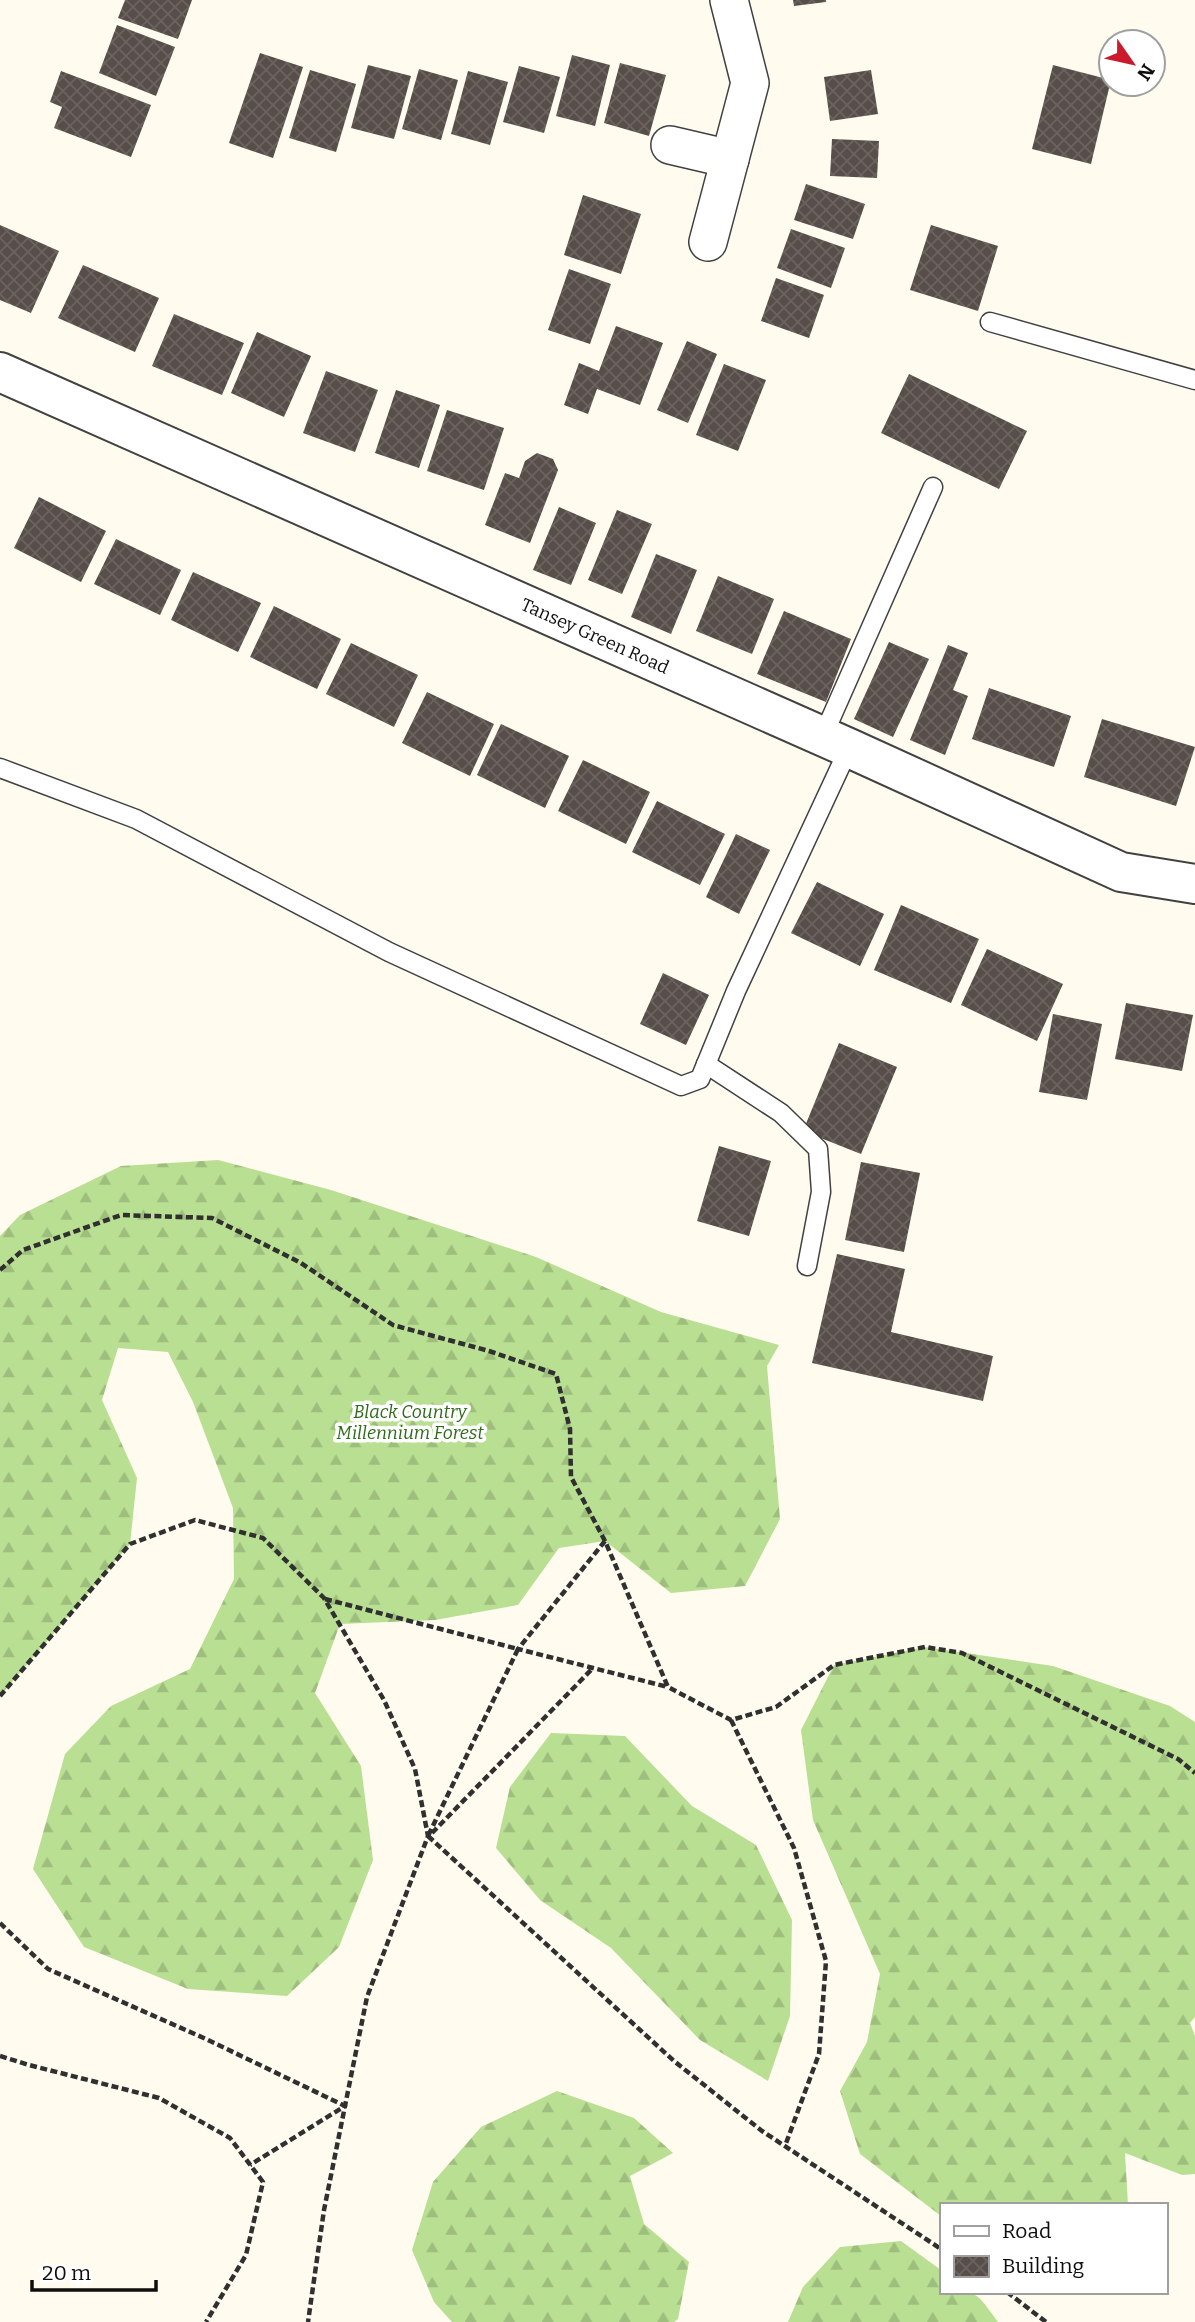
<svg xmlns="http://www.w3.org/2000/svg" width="1195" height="2322" font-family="Bitter,serif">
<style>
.forest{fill:url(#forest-firs)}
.building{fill:url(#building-cross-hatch)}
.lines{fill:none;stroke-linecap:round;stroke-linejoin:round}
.service-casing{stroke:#414141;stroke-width:21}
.minor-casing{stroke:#414141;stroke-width:40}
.tertiary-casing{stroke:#414141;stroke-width:42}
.path{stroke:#303030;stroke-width:4.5;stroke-dasharray:7 3.5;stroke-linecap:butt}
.service{stroke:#fff;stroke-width:18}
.minor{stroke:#fff;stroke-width:37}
.tertiary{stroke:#fff;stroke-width:38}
.labels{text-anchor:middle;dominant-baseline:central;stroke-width:7;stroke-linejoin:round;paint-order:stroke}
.street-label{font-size:18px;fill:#0e0e0e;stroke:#fff}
.park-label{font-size:18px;font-style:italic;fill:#2e6b18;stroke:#fff}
</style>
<defs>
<pattern id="forest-firs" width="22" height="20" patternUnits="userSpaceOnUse" patternTransform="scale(1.75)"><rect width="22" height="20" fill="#b9df92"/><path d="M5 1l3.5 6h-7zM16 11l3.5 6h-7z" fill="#9ebe7d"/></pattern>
<pattern id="building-cross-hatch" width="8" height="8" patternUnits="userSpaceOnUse" patternTransform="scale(1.75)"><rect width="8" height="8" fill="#574e49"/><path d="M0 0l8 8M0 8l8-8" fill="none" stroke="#6a635f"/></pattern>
</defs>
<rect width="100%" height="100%" fill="#fffbef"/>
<g class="forest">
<path d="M218,1160L331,1190L536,1257L661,1312L779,1345L767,1366L780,1519L745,1586L671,1593L605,1541L559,1548L518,1605L435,1620L340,1624L315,1693L361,1766L373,1860L339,1947L287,1996L188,1989L84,1947L33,1869L65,1754L111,1706L190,1669L234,1579L233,1508L193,1402L168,1352L118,1348L102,1400L137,1478L130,1544L0,1696V1236L20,1215L121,1166Z"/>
<path d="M925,1647L1053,1666L1170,1706L1195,1722V2017L1190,2023L1195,2036V2174L1182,2175L1125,2153L1128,2205H941V2216L860,2154L840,2091L867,2042L880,1974L813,1820L801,1730L834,1665Z"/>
<path d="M551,1733L625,1736L692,1806L756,1845L792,1920L790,2016L768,2081L700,2040L611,1948L540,1900L496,1848L510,1787Z"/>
<path d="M557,2091L634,2118L673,2153L630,2176L644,2224L689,2262L678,2319L674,2322H452L434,2302L412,2250L433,2182L481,2127Z"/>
<path d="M901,2241L941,2270V2292C980,2292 975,2291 998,2322H788L803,2287L840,2247Z"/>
</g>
<g class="building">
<path d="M125,0H192L178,39L118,18Z"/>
<path d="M793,0H826V2L794,6Z"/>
<path d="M117,25L175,47L156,96L99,73Z"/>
<path d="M260,53L303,67L273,158L229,143Z"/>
<path d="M572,55L610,65L595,126L556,116Z"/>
<path d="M620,63L666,75L649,136L604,123Z"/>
<path d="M368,65L411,76L394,139L351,128Z"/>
<path d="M1053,65L1111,80L1091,164L1032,149Z"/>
<path d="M519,66L560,77L544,133L503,122Z"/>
<path d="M419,69L458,80L441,140L402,129Z"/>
<path d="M310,70L356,84L336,152L289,138Z"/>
<path d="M871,70L878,114L830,121L824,77Z"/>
<path d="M61,71L151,105L131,157L54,128L62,107L50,102Z"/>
<path d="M468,71L508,82L490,145L451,134Z"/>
<path d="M832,139L879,141L877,178L830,176Z"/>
<path d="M806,184L865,204L853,239L794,220Z"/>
<path d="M583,195L641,214L621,274L564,255Z"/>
<path d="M0,225L59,251L31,313L0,300Z"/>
<path d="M931,225L998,246L978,311L910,290Z"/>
<path d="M791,229L845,248L831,288L777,268Z"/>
<path d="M83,265L159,298L135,352L58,318Z"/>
<path d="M569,269L611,284L590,344L548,330Z"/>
<path d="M776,278L824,295L809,338L761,321Z"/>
<path d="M174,314L244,343L222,395L152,366Z"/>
<path d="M616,326L663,343L640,405L597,389L588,414L564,405L579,363L599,371Z"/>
<path d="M257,332L311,356L284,417L231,393Z"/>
<path d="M687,341L717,354L688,423L657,410Z"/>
<path d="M724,364L766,380L738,451L696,435Z"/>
<path d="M326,371L378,390L355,452L303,433Z"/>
<path d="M909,374L1027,431L999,489L881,433Z"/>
<path d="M396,390L440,405L419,468L375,453Z"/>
<path d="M447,410L504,428L484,490L427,471Z"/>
<path d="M537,453L553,459L558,470L530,543L485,525L505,473L519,478L525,461Z"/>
<path d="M39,497L106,531L81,582L14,548Z"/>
<path d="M559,507L596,523L571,585L533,570Z"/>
<path d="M617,510L652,524L622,594L588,580Z"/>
<path d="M116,539L181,570L160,615L94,584Z"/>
<path d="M656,554L697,570L671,634L631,617Z"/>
<path d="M193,572L261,603L238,652L171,620Z"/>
<path d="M718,576L774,599L752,654L696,631Z"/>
<path d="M274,606L341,639L317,689L250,657Z"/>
<path d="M784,611L851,639L826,702L757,674Z"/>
<path d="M889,642L929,659L893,737L854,719Z"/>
<path d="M351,643L418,675L394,727L326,694Z"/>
<path d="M948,645L968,653L953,690L968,696L945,755L910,740Z"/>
<path d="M989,688L1071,716L1054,767L972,739Z"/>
<path d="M427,692L494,724L470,776L402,743Z"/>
<path d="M1102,719L1195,747L1176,806L1084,777Z"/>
<path d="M501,724L569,756L545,808L477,775Z"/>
<path d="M583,760L650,792L626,844L558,811Z"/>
<path d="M657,801L725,834L700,885L632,852Z"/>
<path d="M736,834L770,850L739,914L706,897Z"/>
<path d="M817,882L884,914L860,966L791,933Z"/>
<path d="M901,905L979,939L951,1003L874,970Z"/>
<path d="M987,949L1063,984L1037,1041L961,1005Z"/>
<path d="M663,973L709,995L686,1045L640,1024Z"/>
<path d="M1126,1003L1193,1015L1182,1071L1115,1059Z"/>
<path d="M1053,1014L1102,1024L1087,1100L1039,1092Z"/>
<path d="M839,1043L897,1067L861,1154L803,1131Z"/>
<path d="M719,1146L771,1161L749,1236L697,1221Z"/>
<path d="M861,1162L920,1173L904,1252L845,1240Z"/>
<path d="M837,1254L905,1269L891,1332L993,1356L983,1401L812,1363Z"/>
</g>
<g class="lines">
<defs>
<g id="service">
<path d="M990,322L1195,380"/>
<path d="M823,736L933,487"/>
<path d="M0,768L136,819L389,952L681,1086L700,1079L736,991L849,748"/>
<path d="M706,1064L781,1113L818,1149L821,1192L807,1266"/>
</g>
<g id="minor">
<path d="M670,145L730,159"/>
<path d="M708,242L750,83L729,0"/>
</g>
<path id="tertiary" d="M0,372L849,748L1121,872L1195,884"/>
</defs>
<use href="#service" class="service-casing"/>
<use href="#minor" class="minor-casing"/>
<use href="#tertiary" class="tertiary-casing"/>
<g class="path">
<path d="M0,1270L23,1250L121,1215L212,1218L301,1263L393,1325L489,1351L556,1374L570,1429L571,1477L605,1541L668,1687L731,1720L776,1707L834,1665L925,1647L962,1653L1178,1759L1195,1773"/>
<path d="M605,1541L518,1649L668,1687"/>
<path d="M325,1599L518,1649L428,1836"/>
<path d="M0,1696L130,1544L195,1520L263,1538L324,1598L384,1700L415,1769L428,1836L367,1997L324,2210L308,2322"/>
<path d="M731,1720L794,1848L826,1961L819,2054L785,2146"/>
<path d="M432,1833L593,1668"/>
<path d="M428,1836L674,2061L762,2131L941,2249"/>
<path d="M0,1923L48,1969L206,2039L345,2106L250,2165"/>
<path d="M0,2056L29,2065L159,2098L230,2138L263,2182L246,2255L206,2322"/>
<path d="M1007,2292L1046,2322"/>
</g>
<use href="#service" class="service"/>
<use href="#minor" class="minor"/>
<use href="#tertiary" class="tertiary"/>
</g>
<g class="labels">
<g class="street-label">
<text transform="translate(595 636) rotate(24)">Tansey Green Road</text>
</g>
<g class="park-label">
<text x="410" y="1412">Black Country<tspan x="410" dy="21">Millennium Forest</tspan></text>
</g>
</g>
<rect x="940" y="2203" width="228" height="91" fill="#ffffff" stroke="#9f9f9f" stroke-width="2"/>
<rect x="954" y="2226" width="35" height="10" fill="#ffffff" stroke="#9f9f9f" stroke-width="2"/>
<text x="1002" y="2238" font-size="21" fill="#0e0e0e">Road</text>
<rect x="954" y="2256" width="35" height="21" fill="url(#building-cross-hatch)" stroke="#9f9f9f" stroke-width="2"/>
<text x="1002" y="2273" font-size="21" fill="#0e0e0e">Building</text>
<g transform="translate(1132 63) rotate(124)"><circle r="33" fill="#ffffff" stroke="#9f9f9f" stroke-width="2"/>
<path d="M0-5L12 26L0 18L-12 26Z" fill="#ca1a2c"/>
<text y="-10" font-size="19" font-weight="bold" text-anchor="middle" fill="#0e0e0e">N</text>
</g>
<path d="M32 2280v10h124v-10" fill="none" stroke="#0e0e0e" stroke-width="3.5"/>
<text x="42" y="2280" font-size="21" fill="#0e0e0e" stroke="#ffffff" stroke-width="5" paint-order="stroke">20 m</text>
</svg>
